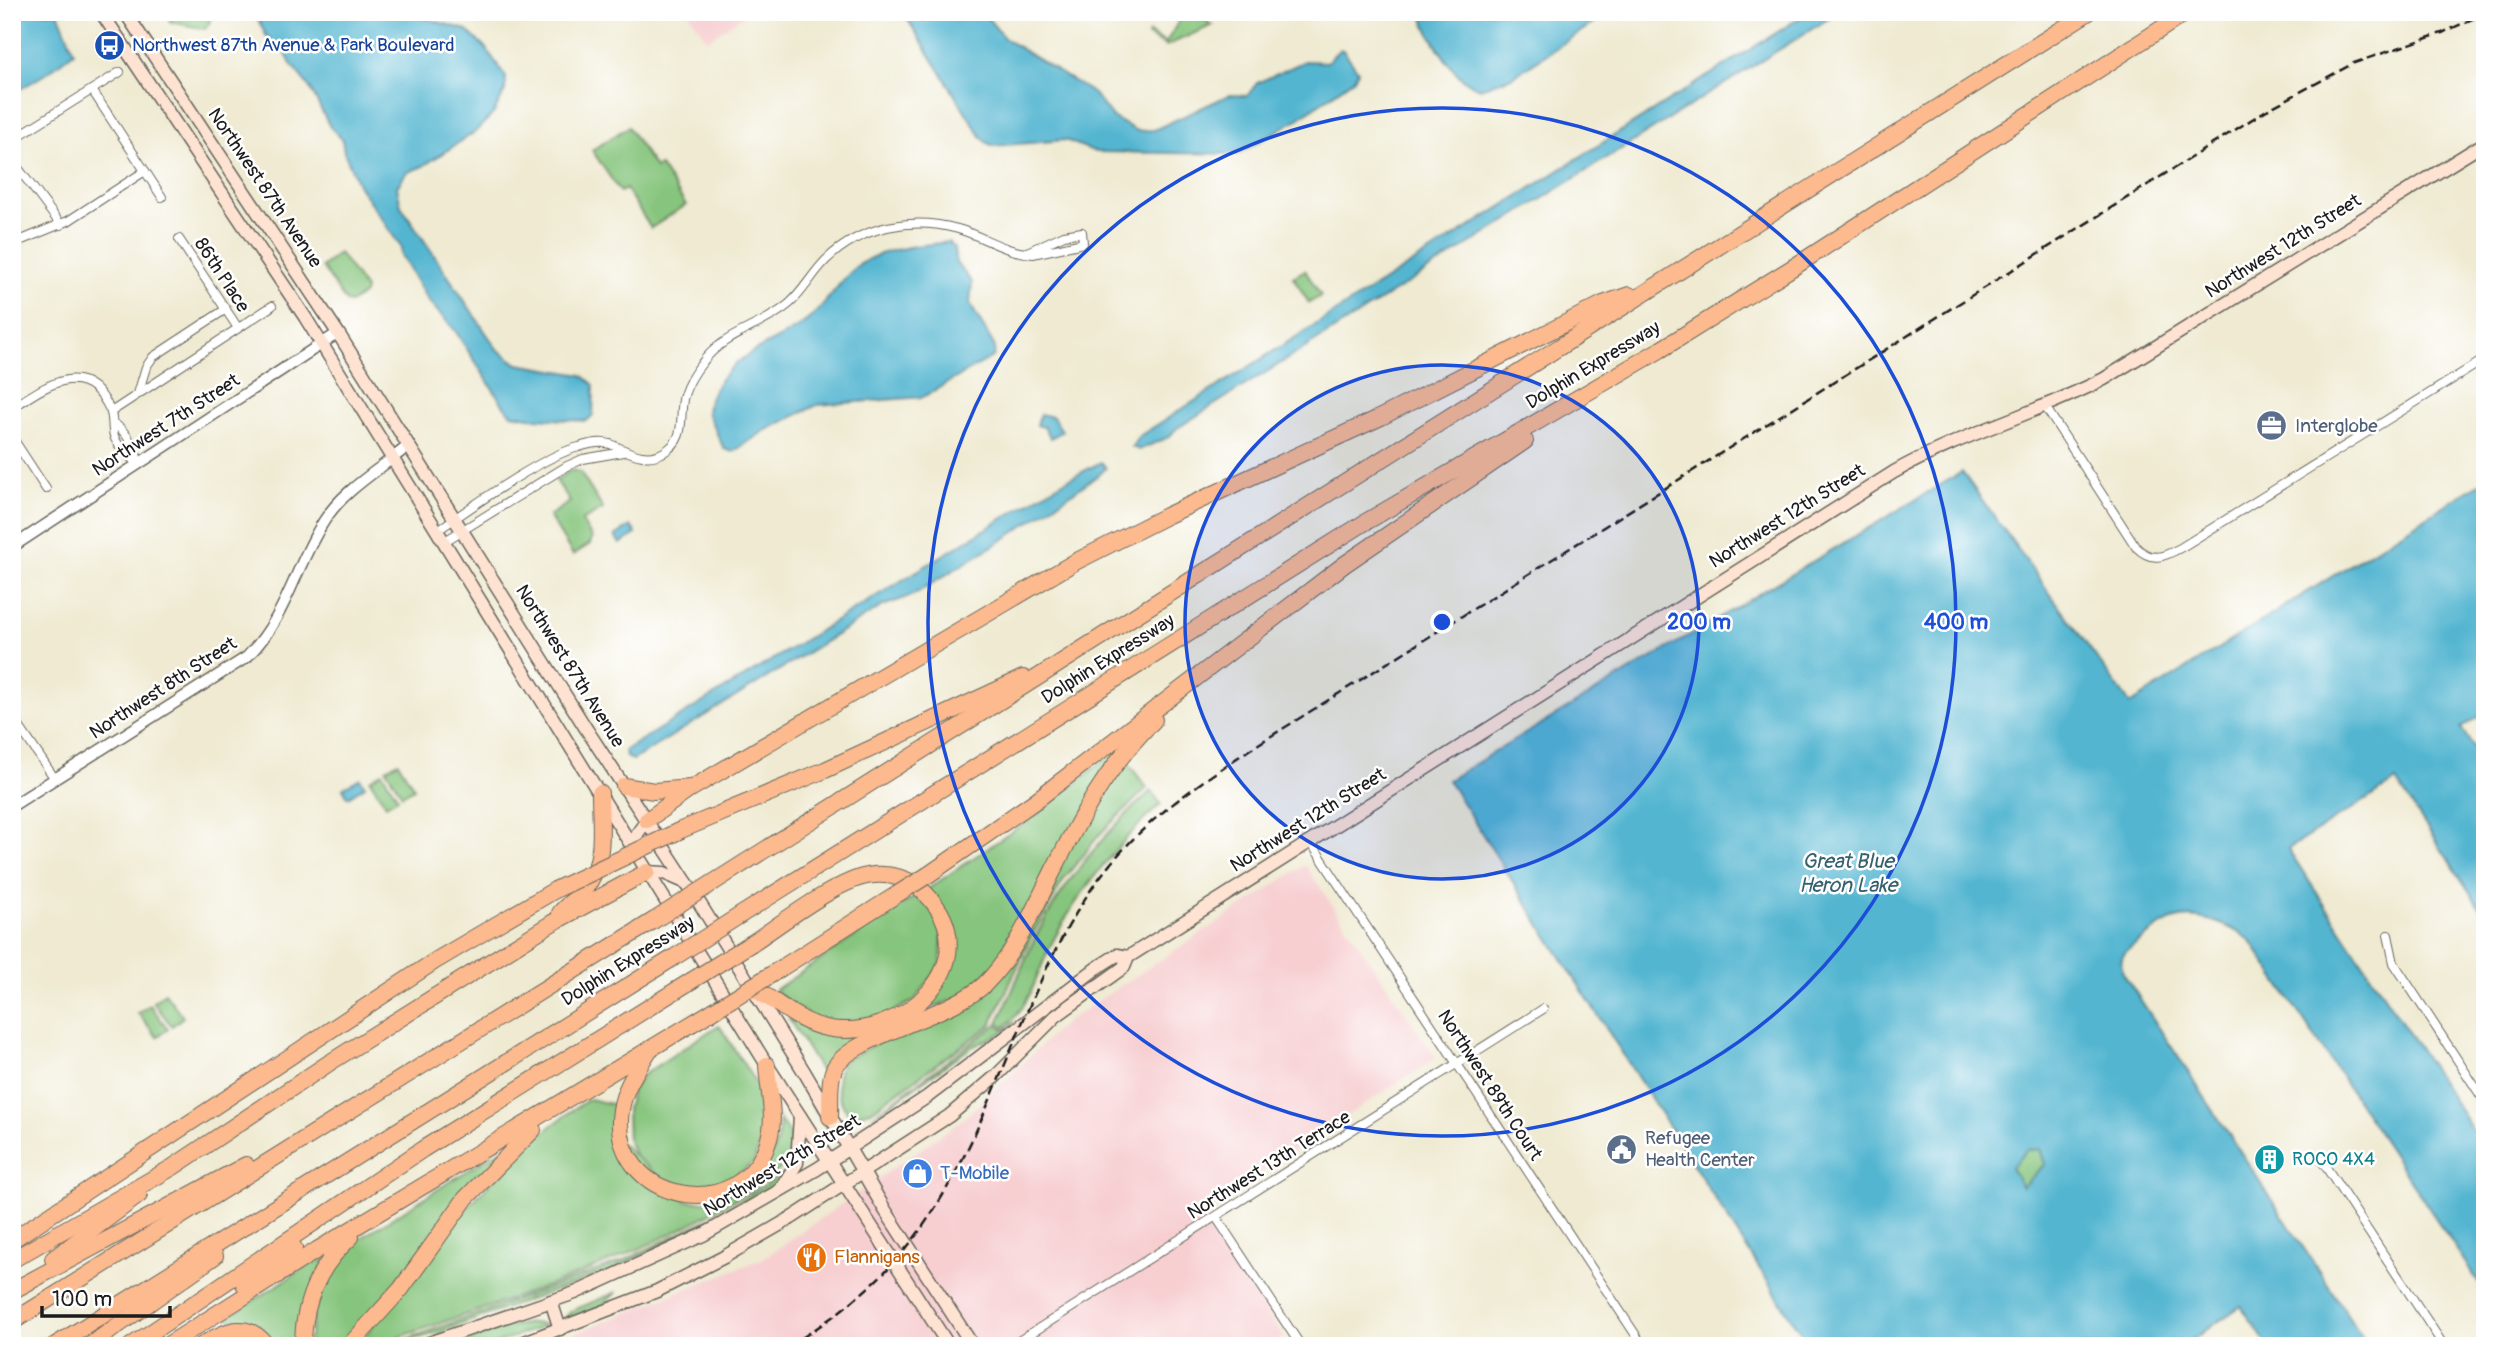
<svg xmlns="http://www.w3.org/2000/svg" width="2497" height="1358" font-family="Pangolin,sans-serif">
<style>
.built{fill:#f7cfd1}
.green{fill:#86c57d;stroke:#51704c;stroke-width:2}
.water{fill:#52b5d0;stroke:#376876;stroke-width:2;fill-rule:evenodd}
.lines{fill:none;stroke-linecap:round;stroke-linejoin:round}
.minor-casing{stroke:#66645b;stroke-width:10}
.tertiary-casing{stroke:#66645b;stroke-width:13}
.secondary-casing{stroke:#66645b;stroke-width:15}
.motorway-casing{stroke:#66645b;stroke-width:18}
.minor{stroke:#fff;stroke-width:8}
.tertiary{stroke:#fff;stroke-width:10}
.secondary{stroke:#fee3d2;stroke-width:12}
.motorway{stroke:#fcba8e;stroke-width:16}
.rail{stroke:#1c1c1c;stroke-width:2.5;stroke-dasharray:10 5;stroke-linecap:butt}
.motorway-bridge-casing{stroke:#66645b;stroke-width:18;stroke-linecap:butt}
.motorway-bridge{stroke:#fcba8e;stroke-width:16}
.ring{fill:none;stroke:#1d4ed8;stroke-width:3.5}
.labels{text-anchor:middle;dominant-baseline:central;stroke-width:5;stroke-linejoin:round;paint-order:stroke}
.transit-label{font-size:19px;fill:#164399;stroke:#fff;text-anchor:start}
.street-label{font-size:19px;fill:#1c1c1c;stroke:#fff}
.service-label{font-size:19px;fill:#4e5e75;stroke:#fff;text-anchor:start}
.culture-label{font-size:19px;fill:#0d838f;stroke:#fff;text-anchor:start}
.shop-label{font-size:19px;fill:#366cbe;stroke:#fff;text-anchor:start}
.food-label{font-size:19px;fill:#c56008;stroke:#fff;text-anchor:start}
.water-label{font-size:21px;font-style:italic;fill:#34616d;stroke:#fff}
.centre{fill:#1d4ed8;stroke:#fff;stroke-width:3.5}
.ring-label{font-size:21px;text-anchor:middle;font-weight:bold;fill:#1d4ed8;stroke:#fff;stroke-width:5;stroke-linejoin:round;paint-order:stroke}
</style>
<rect width="100%" height="100%" fill="#fff"/>
<filter id="ink" filterUnits="userSpaceOnUse"><feTurbulence type="fractalNoise" baseFrequency=".0143" numOctaves="2"/><feDisplacementMap in="SourceGraphic" scale="14" xChannelSelector="R" yChannelSelector="G"/><feConvolveMatrix kernelMatrix="1 2 1 2 8 2 1 2 1" color-interpolation-filters="sRGB"/></filter>
<filter id="wash" filterUnits="userSpaceOnUse"><feTurbulence type="fractalNoise" baseFrequency=".00686" numOctaves="4" result="noise"/><feDisplacementMap in="SourceGraphic" scale="28" xChannelSelector="R" yChannelSelector="G"/><feGaussianBlur stdDeviation="1.57" result="paint"/><feColorMatrix in="noise" values="0 0 0 0 0 0 0 0 0 0 0 0 0 0 0 0 0 1.4 0 .05"/><feComposite in="paint" operator="in"/></filter>
<g filter="url(#wash)">
<rect width="100%" height="100%" fill="#efead1"/>
<g class="built">
<path d="M688,12H749L707,40Z"/>
<path d="M1305,865L1436,1058L1201,1211L1284,1338L1272,1346H543L764,1258L962,1120L1066,1022Z"/>
</g>
<g class="green">
<path d="M168,12H212L209,24L205,29L170,22Z"/>
<path d="M1184,12H1204L1208,23L1213,25L1166,46L1148,36L1149,33L1166,43Z"/>
<path d="M628,127L655,168L660,166L686,205L651,228L626,189L620,192L592,150Z"/>
<path d="M339,253L365,289L364,294L350,303L346,302L322,267Z"/>
<path d="M1305,270L1321,296L1309,303L1293,277Z"/>
<path d="M572,470L580,472L603,509L582,521L592,538L590,544L573,555L549,516L570,502L556,480Z"/>
<path d="M1123,745L1001,960L959,998L914,1013L949,966L928,889L1036,815Z"/>
<path d="M1125,759L1147,788L1100,834L1064,879L1030,939L991,1025L871,1111L851,1116C836,1101 833,1078 844,1060L988,987L1089,812Z"/>
<path d="M398,762L414,788L402,795L386,769Z"/>
<path d="M382,772L398,798L386,805L370,780Z"/>
<path d="M1151,791L1161,804C1117,844 1082,887 1054,939C1036,972 1034,1001 1005,1027L998,1022C1012,995 1021,966 1035,938C1064,881 1103,834 1151,791Z"/>
<path d="M920,893L942,924L941,964L914,1001L873,1022H822L790,1004L775,990Z"/>
<path d="M165,993L183,1017L172,1026L153,1002Z"/>
<path d="M150,1005L168,1029L157,1037L138,1013Z"/>
<path d="M789,1019L855,1035L854,1041L839,1051L826,1075H823Z"/>
<path d="M1015,1022L1008,1030L972,1047L872,1117L997,1024L1005,1030Z"/>
<path d="M719,1025L758,1087L766,1122L754,1162L725,1185L675,1189L641,1166L628,1141L627,1108L632,1091L643,1075Z"/>
<path d="M794,1075L804,1085L831,1131L829,1132Z"/>
<path d="M589,1099L616,1105L617,1140L687,1201C731,1207 784,1166 779,1119L790,1134L791,1158C773,1179 746,1193 721,1207C613,1270 491,1305 373,1346H357C427,1257 493,1161 589,1099Z"/>
<path d="M503,1148L357,1330L341,1346H308L319,1285L353,1243Z"/>
<path d="M2040,1149L2045,1164L2022,1187L2011,1168L2026,1150Z"/>
<path d="M790,1170L779,1182L729,1212L615,1269L437,1333L388,1346L624,1261L713,1217Z"/>
<path d="M326,1254L299,1346H276C265,1327 252,1316 230,1320L228,1317Z"/>
<path d="M617,1292L602,1306L563,1320L571,1311Z"/>
<path d="M532,1323L547,1325L489,1346H460L502,1327Z"/>
</g>
<g class="water">
<path d="M58,12L74,52L47,73L12,94V13Z"/>
<path d="M254,12H405L466,30L485,47L506,77L505,91L494,113L475,132L423,166L406,173L397,187L401,206L497,349L518,364L582,375L594,385L593,416L586,421L535,418L512,414L504,406L454,329L428,301L401,255V247L359,186L344,152L342,139L330,127L310,88L291,64L283,48L267,37Z"/>
<path d="M903,12H983L1004,38L1094,94L1112,117L1137,131L1154,130L1229,95L1247,96L1257,83L1305,61L1327,62L1340,49L1344,51L1358,71L1354,79L1298,119L1237,154L1096,152L1065,140L994,146L987,143L980,135Z"/>
<path d="M1421,12H1610L1512,77L1480,88C1456,84 1428,35 1421,12Z"/>
<path d="M1809,12H1839L1176,429L1169,437L1139,450L1132,447L1138,437Z"/>
<path d="M949,242L954,248L956,263L972,282L970,304L995,347L994,356L923,397L817,405L766,430L733,452L724,449L707,412C709,395 717,383 729,370C750,348 784,340 810,318C833,298 844,269 875,256C897,247 926,245 949,242Z"/>
<path d="M1040,414L1053,417L1062,431L1051,438L1044,427L1037,425Z"/>
<path d="M1101,462L1106,468L1100,474L1009,536L913,595L883,606L633,760L626,757L625,750L1061,483Z"/>
<path d="M1962,472L2130,704L2485,480V713L2461,728L2485,765V915L2396,781L2288,849L2485,1149V1292L2250,940C2228,924 2190,908 2164,924C2154,929 2146,937 2137,943C2124,952 2118,957 2123,973L2368,1346H2268L2241,1306L2183,1346H1809L1448,780ZM2040,1149L2045,1164L2022,1187L2011,1168L2026,1150Z"/>
<path d="M631,526L636,534L620,544L615,536Z"/>
<path d="M360,778L365,786L348,797L343,788Z"/>
</g>
</g>
<g filter="url(#ink)">
<g class="lines">
<defs>
<g id="minor">
<path d="M92,90L162,197"/>
<path d="M12,140L120,72"/>
<path d="M12,160L61,225"/>
<path d="M179,239L238,328"/>
<path d="M12,244L68,221L145,171"/>
<path d="M12,303V306"/>
<path d="M138,394L146,367L153,357L226,309"/>
<path d="M12,408C46,386 85,356 110,410C113,416 112,424 113,431C114,444 128,456 139,464"/>
<path d="M2046,408L2136,547C2152,563 2164,557 2182,547L2485,359"/>
<path d="M111,412L272,306"/>
<path d="M113,423C128,432 135,448 139,464"/>
<path d="M12,437L46,489"/>
<path d="M438,530C472,507 542,456 579,447C588,444 601,441 610,444C628,451 645,463 664,452C688,438 678,417 684,395C688,383 694,373 702,363C724,332 761,328 789,304C803,292 812,274 826,260C861,226 912,216 958,229C985,237 1004,252 1033,254L1083,243L1082,232L1064,235L1025,253"/>
<path d="M445,541L567,466L583,459L623,452"/>
<path d="M12,716L55,779"/>
<path d="M1310,841L1643,1346"/>
<path d="M2388,935L2394,963L2485,1102"/>
<path d="M2320,1158L2444,1346"/>
<path d="M1216,1217L1301,1346"/>
<path d="M1011,1346L1543,1009"/>
</g>
<g id="tertiary">
<path d="M12,547L338,333"/>
<path d="M12,806L247,657C288,615 294,568 324,521C344,489 381,469 409,445"/>
</g>
<g id="secondary">
<path d="M101,12L305,317L767,1065L949,1346"/>
<path d="M125,12L338,333L585,727L687,883L805,1073L885,1210L973,1346"/>
<path d="M636,851L637,834L647,820"/>
<path d="M647,872L664,873L687,883"/>
<path d="M782,1187L797,1163L800,1116"/>
<path d="M551,1301L560,1329"/>
<path d="M420,1346L575,1293L703,1235L817,1169L927,1097L1098,967L1117,955L1128,957"/>
<path d="M514,1346L657,1291L724,1257L793,1217L949,1116L996,1076L1056,1016L1124,967L1128,957L1894,472C1961,434 2035,414 2104,379L2485,143"/>
</g>
<g id="motorway">
<path d="M624,786L654,791L690,788"/>
<path d="M647,820L692,788L1075,562L1166,516L1381,417L1603,304L1629,295"/>
<path d="M681,830L825,770L1023,678"/>
<path d="M928,875L1035,801L1345,564L1525,441"/>
<path d="M714,882L2089,12"/>
<path d="M560,913C567,904 577,898 584,890C607,861 600,827 600,793"/>
<path d="M742,914L1364,523L1660,350L1800,263L2187,12"/>
<path d="M752,943C781,924 835,882 867,876C888,872 911,878 926,894C992,961 901,1044 826,1028C797,1022 778,1001 752,988"/>
<path d="M772,974L896,895"/>
<path d="M648,1052C637,1070 624,1088 621,1110C607,1201 743,1231 769,1139C776,1116 768,1089 767,1065"/>
<path d="M830,1117C831,1102 828,1083 834,1069C848,1037 952,1016 985,984C1014,955 1031,915 1049,879C1078,821 1107,766 1154,720"/>
<path d="M12,1240L435,961L555,890"/>
<path d="M53,1259L139,1195"/>
<path d="M12,1260L173,1167L329,1063L552,923L647,872"/>
<path d="M244,1284L294,1248"/>
<path d="M12,1291L246,1165"/>
<path d="M12,1322L653,921"/>
<path d="M54,1346L673,958"/>
<path d="M89,1346L215,1256"/>
<path d="M131,1346L423,1149L691,981"/>
<path d="M166,1346L317,1250L708,1014"/>
<path d="M201,1346C224,1331 247,1319 267,1346"/>
<path d="M220,1346L235,1343L245,1346"/>
<path d="M303,1346C303,1302 318,1266 351,1237"/>
<path d="M349,1346L401,1289L466,1198L533,1130"/>
</g>
</defs>
<use href="#minor" class="minor-casing"/>
<use href="#tertiary" class="tertiary-casing"/>
<use href="#secondary" class="secondary-casing"/>
<use href="#motorway" class="motorway-casing"/>
<use href="#minor" class="minor"/>
<use href="#tertiary" class="tertiary"/>
<use href="#secondary" class="secondary"/>
<use href="#motorway" class="motorway"/>
<path class="rail" d="M789,1346C841,1314 888,1276 923,1226C997,1120 1022,986 1097,881C1138,825 1192,788 1249,750L2265,111L2354,63L2442,33L2485,13"/>
<defs>
<g id="motorway-bridge">
<path d="M555,890L681,830"/>
<path d="M896,895L928,875"/>
<path d="M653,921L714,882"/>
<path d="M673,958L742,914"/>
<path d="M691,981L752,943"/>
<path d="M708,1014L772,974"/>
</g>
</defs>
<use href="#motorway-bridge" class="motorway-bridge-casing"/>
<use href="#motorway-bridge" class="motorway-bridge"/>
</g>
</g>
<circle cx="1442" cy="622" r="257" fill="#1d4ed8" fill-opacity=".12"/>
<g class="ring">
<circle cx="1442" cy="622" r="257"/>
<circle cx="1442" cy="622" r="514"/>
</g>
<defs>
<symbol id="bus-disc" viewBox="-11 -11 22 22"><circle r="9.5" fill="#1a4fb4" stroke="#fff"/><path d="M-5-6H5V4H4V6H2V4H-2V6H-4V4H-5ZM-3.5-4V0h7V-4ZM-3.5 1.2v1.5H-2V1.2ZM2 1.2v1.5H3.5V1.2Z" fill="#fff"/></symbol>
<symbol id="office-disc" viewBox="-11 -11 22 22"><circle r="9.5" fill="#5c6f8a" stroke="#fff"/><path d="M-6-3h4V-5.5h4V-3h4V5H-6ZM-1-4.5V-3h2v-1.5ZM-6 0V1H6V0Z" fill="#fff"/></symbol>
<symbol id="civic-disc" viewBox="-11 -11 22 22"><circle r="9.5" fill="#5c6f8a" stroke="#fff"/><path d="M-.6-6.5H3V-4.5H.6V-3L4-1V1h2V6H-6V1h2V-1L-.6-3ZM-1.2 2.5V6h2.4V2.5Z" fill="#fff"/></symbol>
<symbol id="building-disc" viewBox="-11 -11 22 22"><circle r="9.5" fill="#0f9aa8" stroke="#fff"/><path d="M-4-6H4V6H1V3H-1V6H-4ZM-2.5-4.3h1.7v1.8h-1.7ZM.8-4.3h1.7v1.8H.8ZM-2.5-1h1.7V.8h-1.7ZM.8-1h1.7V.8H.8Z" fill="#fff"/></symbol>
<symbol id="shop-disc" viewBox="-11 -11 22 22"><circle r="9.5" fill="#3f7fe0" stroke="#fff"/><path d="M-5-2.5h2.3a2.7 3.5 0 0 1 5.4 0H5L5.5 6h-11ZM-1.5-2.5h3a1.5 2.3 0 0 0-3 0Z" fill="#fff"/></symbol>
<symbol id="restaurant-disc" viewBox="-11 -11 22 22"><circle r="9.5" fill="#e8710a" stroke="#fff"/><path d="M-5-6h1v4h1v-4h1v4h1v-4h1v5L-1.5 .5V6h-2V.5L-5-1ZM5-6V6H3V1.5H1.5Q1.5-4 5-6Z" fill="#fff"/></symbol>
</defs>
<g fill-rule="evenodd">
<use href="#bus-disc" x="92" y="28" width="35" height="35"/>
<use href="#office-disc" x="2254" y="408" width="35" height="35"/>
<use href="#civic-disc" x="1604" y="1132" width="35" height="35"/>
<use href="#building-disc" x="2252" y="1142" width="35" height="35"/>
<use href="#shop-disc" x="900" y="1156" width="35" height="35"/>
<use href="#restaurant-disc" x="794" y="1240" width="35" height="35"/>
</g>
<g class="labels">
<g class="transit-label">
<text x="132" y="45">Northwest 87th Avenue &amp; Park Boulevard</text>
</g>
<g class="street-label">
<text transform="translate(265 188) rotate(56)">Northwest 87th Avenue</text>
<text transform="translate(2283 246) rotate(-32)">Northwest 12th Street</text>
<text transform="translate(222 275) rotate(57)">86th Place</text>
<text transform="translate(1593 365) rotate(-31)">Dolphin Expressway</text>
<text transform="translate(166 425) rotate(-33)">Northwest 7th Street</text>
<text transform="translate(1787 516) rotate(-32)">Northwest 12th Street</text>
<text transform="translate(1108 659) rotate(-32)">Dolphin Expressway</text>
<text transform="translate(570 666) rotate(58)">Northwest 87th Avenue</text>
<text transform="translate(163 688) rotate(-33)">Northwest 8th Street</text>
<text transform="translate(1308 820) rotate(-32)">Northwest 12th Street</text>
<text transform="translate(628 961) rotate(-32)">Dolphin Expressway</text>
<text transform="translate(1490 1085) rotate(57)">Northwest 89th Court</text>
<text transform="translate(782 1165) rotate(-31)">Northwest 12th Street</text>
<text transform="translate(1269 1165) rotate(-32)">Northwest 13th Terrace</text>
</g>
<g class="service-label">
<text x="2295" y="426">Interglobe</text>
<text x="1645" y="1138">Refugee<tspan x="1645" dy="22">Health Center</tspan></text>
</g>
<g class="culture-label">
<text x="2292" y="1159">ROCO 4X4</text>
</g>
<g class="shop-label">
<text x="940" y="1173">T-Mobile</text>
</g>
<g class="food-label">
<text x="834" y="1257">Flannigans</text>
</g>
<g class="water-label">
<text x="1848" y="861">Great Blue<tspan x="1848" dy="24">Heron Lake</tspan></text>
</g>
</g>
<circle cx="1442" cy="622" r="10" class="centre"/>
<g class="ring-label">
<text x="1699" y="629">200 m</text>
<text x="1956" y="629">400 m</text>
</g>
<rect width="2497" height="1358" fill="none" stroke="#fff" stroke-width="42"/>
<path d="M42 1306v10h128v-10" fill="none" stroke="#1c1c1c" stroke-width="3.5"/>
<text x="52" y="1306" font-size="21" fill="#1c1c1c" stroke="#ffffff" stroke-width="5" paint-order="stroke">100 m</text>
</svg>
